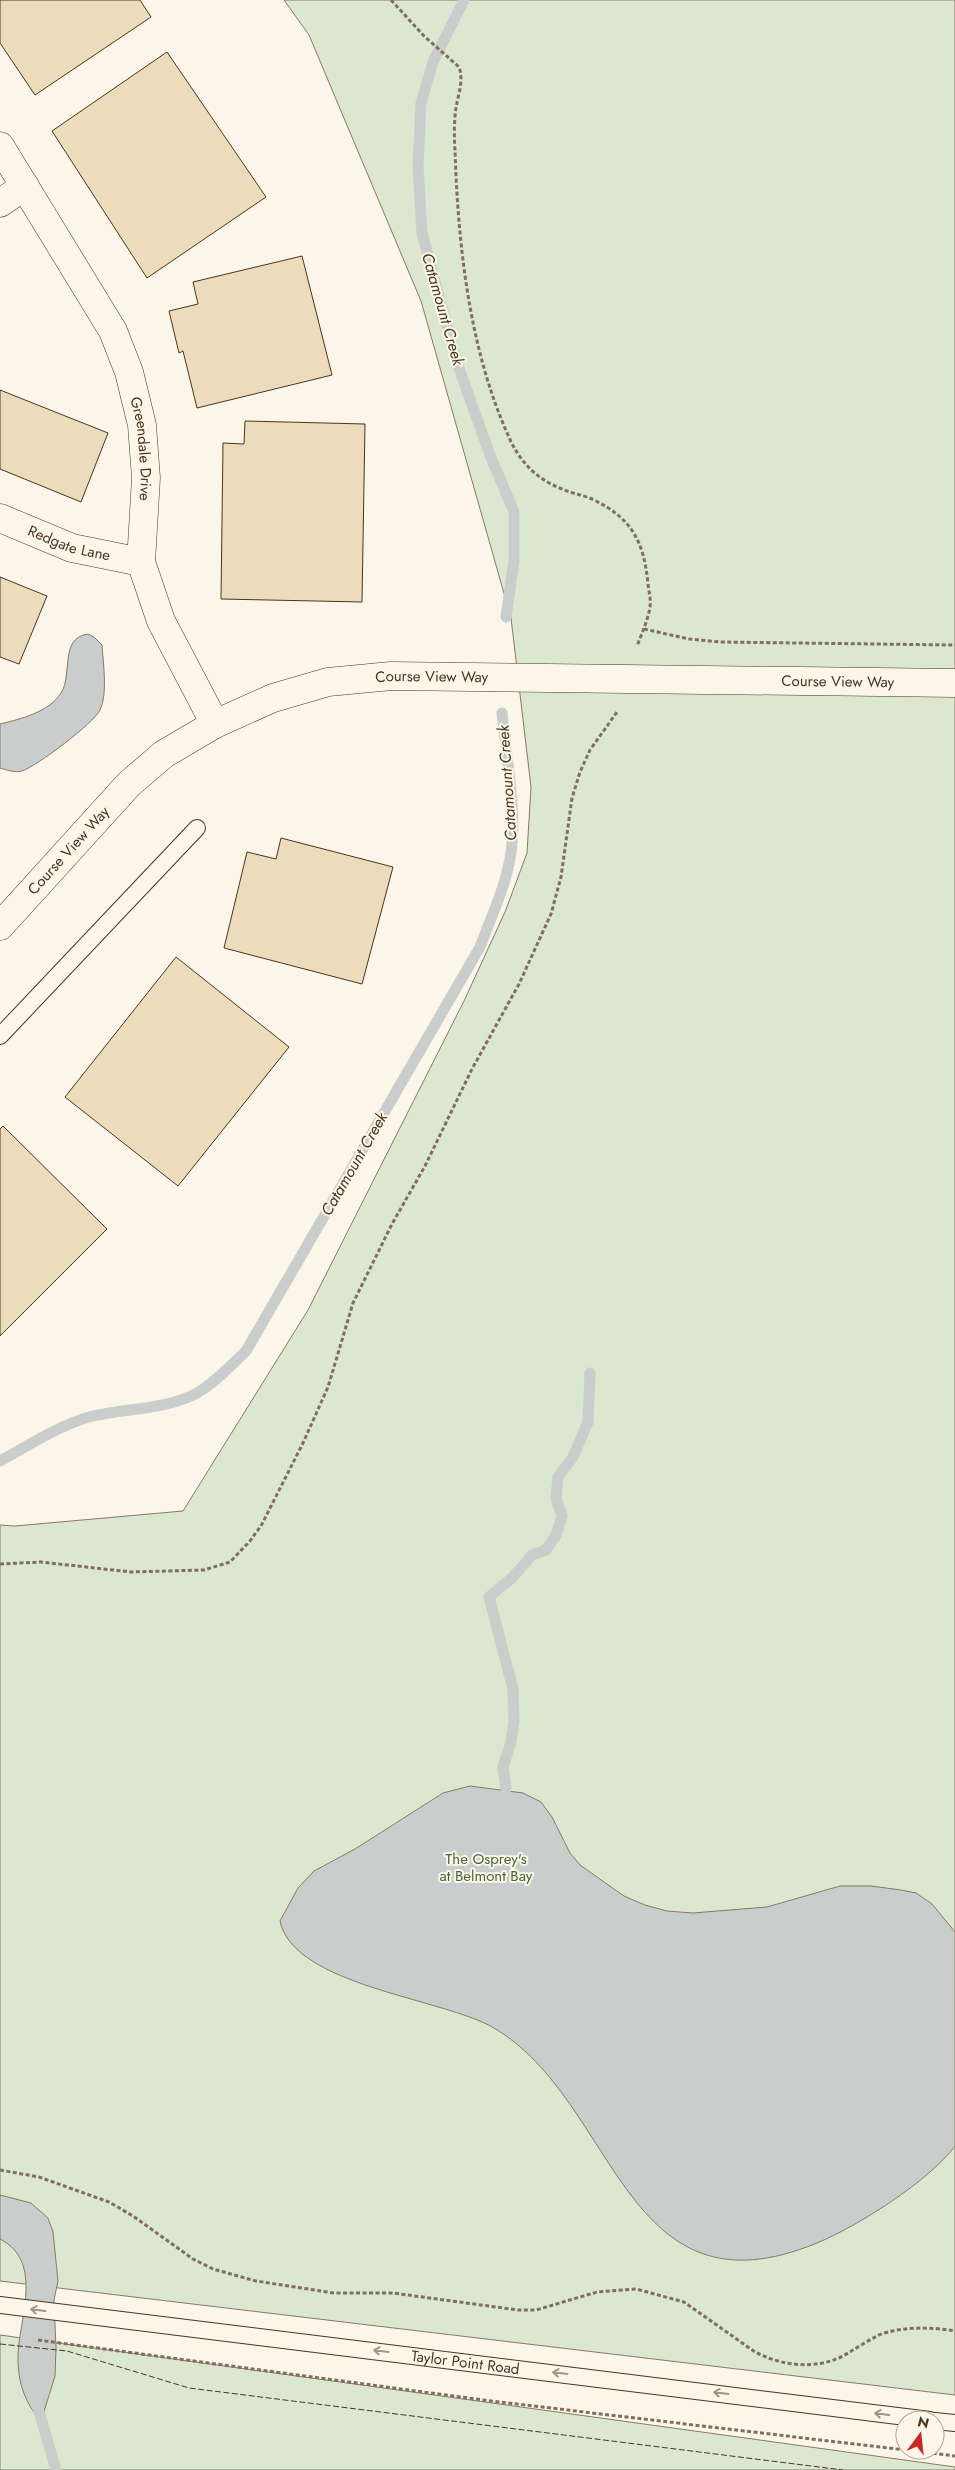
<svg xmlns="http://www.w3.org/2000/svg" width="955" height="2470" font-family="Jost,sans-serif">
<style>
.green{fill:#dce7d0;stroke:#887966}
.water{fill:#c9cecd;stroke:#887966}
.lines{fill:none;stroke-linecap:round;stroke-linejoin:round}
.stream{stroke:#c9cecd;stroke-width:11}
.building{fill:#ecdcbc;stroke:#4a3520}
.service-casing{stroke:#4a3520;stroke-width:18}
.minor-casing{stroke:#4a3520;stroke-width:29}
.tertiary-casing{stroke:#4a3520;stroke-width:29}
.path{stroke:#7f6f5c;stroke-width:3;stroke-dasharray:4 2.5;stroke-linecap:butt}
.service{stroke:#fbf6e9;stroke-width:16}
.minor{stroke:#fbf6e9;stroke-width:28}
.tertiary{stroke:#fbf6e9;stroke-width:28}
.fence{stroke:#4a3520;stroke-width:1;stroke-dasharray:6 2.5;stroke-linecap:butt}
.oneway{stroke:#a29684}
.labels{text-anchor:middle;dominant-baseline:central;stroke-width:4;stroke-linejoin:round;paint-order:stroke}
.street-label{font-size:15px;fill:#4a3520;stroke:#fbf6e9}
.park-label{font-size:15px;fill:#436837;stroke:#fbf6e9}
.water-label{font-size:16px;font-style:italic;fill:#4a3520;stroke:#fbf6e9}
</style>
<rect width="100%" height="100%" fill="#fbf6e9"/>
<g class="green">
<path d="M284,0H955V2395L0,2281V1525L15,1526L183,1511L308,1310L464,1001L505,912L527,853L531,787L511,618L421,301L309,35Z"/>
<path d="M0,2335L955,2467V2470H0Z"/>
</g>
<g class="water">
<path d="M88,634L94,637L102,645C103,662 108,694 100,710C94,723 37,766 22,771C15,773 7,770 0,768V724C21,719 49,712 61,693C73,675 59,638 88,634Z"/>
<path d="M470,1786L523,1793L541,1802L552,1817L570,1853L580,1865L624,1896L645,1905L667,1911L693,1913L767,1907L840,1886H871L901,1890L916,1893L932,1904L955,1932V2146C929,2181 858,2226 817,2243C623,2323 618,2101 494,2028C443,1998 294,1986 280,1921L298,1888L314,1871L355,1849L443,1793Z"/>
<path d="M0,2195L31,2203L48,2218L53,2232L58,2281L54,2300L56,2348L55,2376L41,2421C25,2403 18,2383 18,2358C18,2320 45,2262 0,2239Z"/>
</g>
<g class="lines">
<g class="stream">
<path d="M464,0L433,62L421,103L418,166L422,233L456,360L490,455L514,512V560L506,617"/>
<path d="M0,1461C28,1446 58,1426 89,1417C123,1408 167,1410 197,1393C215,1383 231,1365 246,1351L480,947C491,917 507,884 511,852C517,811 506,755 502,713"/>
<path d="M506,1789L503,1767L511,1742L514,1721L513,1689L489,1597L512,1578L532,1555L546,1550L556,1535L562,1516L556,1498L558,1477L573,1457L588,1422L590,1373"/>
<path d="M38,2408L56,2470"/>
</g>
</g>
<g class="building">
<path d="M0,0H140L151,17L35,95L0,43Z"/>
<path d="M167,52L266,197L147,278L52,131Z"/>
<path d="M302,256L332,375L197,408L183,351L179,353L169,311L198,304L193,282Z"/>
<path d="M0,390L108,433L81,502L0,469Z"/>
<path d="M245,421L365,424L362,602L221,599L223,443L244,444Z"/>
<path d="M0,577L47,596L19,664L0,657Z"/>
<path d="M281,838L393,867L362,984L224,948L247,852L276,859Z"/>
<path d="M176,957L289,1047L178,1186L65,1097Z"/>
<path d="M3,1126L107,1229L0,1336V1129Z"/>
</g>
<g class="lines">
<defs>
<g id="service">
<path d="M0,1036L197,828"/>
<path id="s1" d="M0,2305L930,2420"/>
<path d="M935,2421L955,2423"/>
</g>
<g id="minor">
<path id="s2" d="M0,146L113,331L129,372L142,425L146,478L141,562L161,621L215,724"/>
<path d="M0,203L25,186"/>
<path id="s3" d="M0,518L72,548L141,562"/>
</g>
<g id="tertiary">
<path id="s4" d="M0,926L129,784L164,754L215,724L273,698L328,682L391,676L955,683"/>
</g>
</defs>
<use href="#service" class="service-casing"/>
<use href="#minor" class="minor-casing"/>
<use href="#tertiary" class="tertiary-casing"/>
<g class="path">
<path d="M391,0L424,36L459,67C464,80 458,95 456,108C454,121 454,136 455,150C458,244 469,348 508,435C519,461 536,479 562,489C573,494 584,495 594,500C633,519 644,543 648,584C649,592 651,599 650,607C648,620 642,633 637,646"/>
<path d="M644,629L689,639L720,642L955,645"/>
<path d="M0,1564L41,1562L131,1572L204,1570L230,1562L250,1541L261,1526L303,1443L328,1387L353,1303L392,1224L425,1166L472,1069L519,984L551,914L561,877L572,798L580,772L590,750L617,712"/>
<path d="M0,2170L39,2177L109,2202L133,2216L193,2259L213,2269L256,2281L334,2293H393L518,2310H536L597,2292L636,2289L684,2302L755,2352C782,2366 815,2370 843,2356C855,2349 867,2341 879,2335C902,2326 932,2327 955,2331"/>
<path d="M38,2340L483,2400L905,2450"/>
<path d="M907,2450L955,2456"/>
</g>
<use href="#service" class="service"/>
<use href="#minor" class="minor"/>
<use href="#tertiary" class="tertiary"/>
<path class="fence" d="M0,2344L67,2351L189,2388L843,2470"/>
</g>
<defs><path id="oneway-shaft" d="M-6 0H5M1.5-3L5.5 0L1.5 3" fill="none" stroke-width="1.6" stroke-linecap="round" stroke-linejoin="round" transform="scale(1.25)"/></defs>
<g class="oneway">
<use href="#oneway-shaft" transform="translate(38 2310) rotate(-173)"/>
<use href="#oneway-shaft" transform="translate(381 2351) rotate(-173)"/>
<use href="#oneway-shaft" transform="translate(560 2373) rotate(-173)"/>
<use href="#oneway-shaft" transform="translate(721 2393) rotate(-173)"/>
<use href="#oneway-shaft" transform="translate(882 2414) rotate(-173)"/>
</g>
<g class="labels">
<g class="street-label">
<text stroke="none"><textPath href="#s2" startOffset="339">Greendale Drive</textPath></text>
<text stroke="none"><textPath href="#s3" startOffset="74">Redgate Lane</textPath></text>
<text stroke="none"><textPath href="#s4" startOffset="522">Course View Way</textPath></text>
<text stroke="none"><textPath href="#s4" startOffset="928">Course View Way</textPath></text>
<text stroke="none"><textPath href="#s4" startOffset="102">Course View Way</textPath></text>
<text stroke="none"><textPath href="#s1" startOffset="469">Taylor Point Road</textPath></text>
</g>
<g class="park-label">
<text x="486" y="1859">The Osprey's<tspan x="486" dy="17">at Belmont Bay</tspan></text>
</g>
<g class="water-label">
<text transform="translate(443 309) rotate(74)">Catamount Creek</text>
<text transform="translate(507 783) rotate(-94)">Catamount Creek</text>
<text transform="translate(354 1164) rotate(-60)">Catamount Creek</text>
</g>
</g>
<g transform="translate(920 2435) rotate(15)"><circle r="24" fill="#fbf6e9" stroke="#b4a999"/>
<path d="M0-4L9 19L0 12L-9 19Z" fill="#c62828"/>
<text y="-8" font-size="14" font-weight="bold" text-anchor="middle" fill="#4a3520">N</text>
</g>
</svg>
